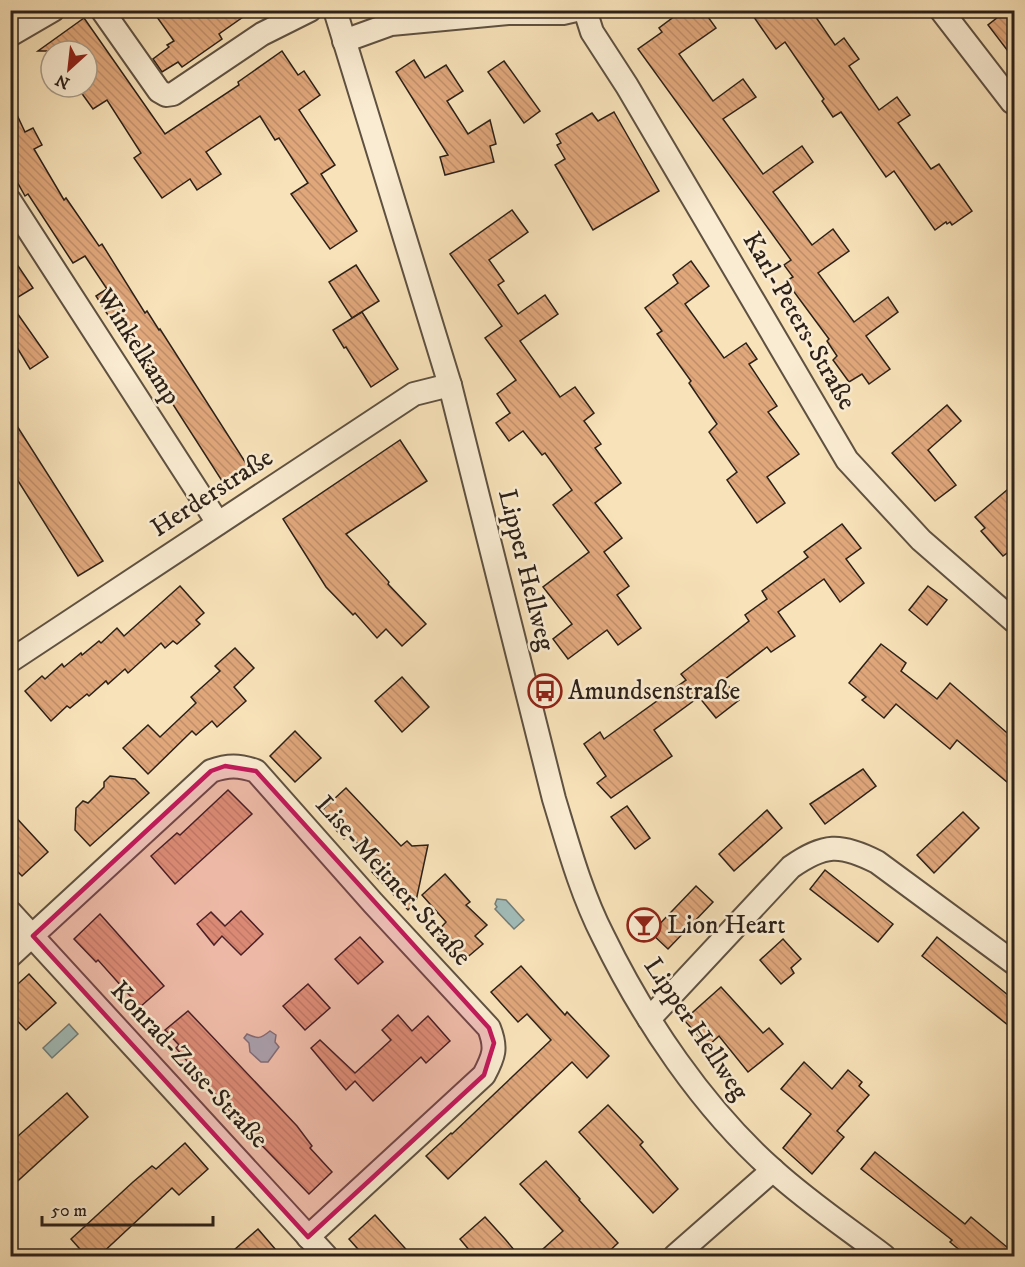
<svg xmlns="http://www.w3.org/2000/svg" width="1025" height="1267" font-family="'IM FELL DW Pica',serif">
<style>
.water{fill:#a1bcb9;stroke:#727e79;stroke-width:1.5}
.building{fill:url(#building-back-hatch);stroke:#2c2119;stroke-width:1.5}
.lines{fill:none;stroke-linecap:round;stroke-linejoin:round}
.street-casing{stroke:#5f5141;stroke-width:26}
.street{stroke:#faecd2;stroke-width:22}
.marked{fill:#c2185b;fill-opacity:0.2;stroke:#c2185b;stroke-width:4.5;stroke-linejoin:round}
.labels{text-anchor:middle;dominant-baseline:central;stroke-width:5;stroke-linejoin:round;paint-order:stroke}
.street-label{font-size:26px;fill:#2c2119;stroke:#faecd2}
.poi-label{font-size:26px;fill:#2c2119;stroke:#faecd2;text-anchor:start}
</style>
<defs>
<pattern id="building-back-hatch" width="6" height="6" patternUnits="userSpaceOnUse" patternTransform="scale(1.5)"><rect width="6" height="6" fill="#e0a77b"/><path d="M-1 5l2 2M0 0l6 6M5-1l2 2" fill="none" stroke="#c08f6a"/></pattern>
</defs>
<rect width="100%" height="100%" fill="#f8e2b9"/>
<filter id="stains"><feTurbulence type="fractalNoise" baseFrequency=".00333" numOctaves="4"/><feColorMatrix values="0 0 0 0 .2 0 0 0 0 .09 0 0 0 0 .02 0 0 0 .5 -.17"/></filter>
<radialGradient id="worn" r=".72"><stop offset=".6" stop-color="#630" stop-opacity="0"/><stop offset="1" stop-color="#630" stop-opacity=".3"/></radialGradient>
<g class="water">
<path d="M497,899L506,900L524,920L514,929L495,909L497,907L495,904Z"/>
<path d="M69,1024L78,1034L52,1058L43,1048Z"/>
<path d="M270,1031L276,1035L275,1042L279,1047L268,1062H261L250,1052L249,1043L244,1038L247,1034C258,1039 260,1039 270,1031Z"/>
</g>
<g class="building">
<path d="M152,10H253L219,34L222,39L182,67L178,62L162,72L153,59L169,47L167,45L174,41Z"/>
<path d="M683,10H703L716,28L679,54L713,101L743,79L756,97L723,119L763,174L802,146L813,162L773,192L812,245L833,229L849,251L818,273L854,322L888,297L898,312L866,336L890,369L869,384L862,374L849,382L833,360L837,356L827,341L829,339L786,281L793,277L784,265L791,260L638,49L662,32L659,28Z"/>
<path d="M749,10H811L835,45L844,38L859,59L849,66L879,110L897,97L910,115L898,123L931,169L939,164L972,211L952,225L950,222L947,224L946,222L935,230L894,171L886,177L841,112L833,117L822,101L824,99L785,42L776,49Z"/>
<path d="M1007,10H1014V59L988,25Z"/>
<path d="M84,18L165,134L239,85L238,82L282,51L298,75L304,71L320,95L299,110L335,165L321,174L357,231L330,249L291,194L308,183L279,138L275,140L260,116L206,152L221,174L197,190L190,179L162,198L134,158L141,153L107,100L93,109L78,88L87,87V51H38Z"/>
<path d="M414,60L425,78L446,65L463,91L447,101L468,134L490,120L496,144L490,146L494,162L445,175L440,157L448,155L396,72Z"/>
<path d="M504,61L540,111L524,123L488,72Z"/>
<path d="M10,100L25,132L33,128L42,145L34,149L64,200L66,198L99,246L102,244L145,313L147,311L159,330L160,329L249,468L224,484L124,328L118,331L96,296L107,289L85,256L73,263L28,194L25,196L10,169Z"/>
<path d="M614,112L659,191L593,230L555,165L565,159L557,145L561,143L556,134L592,113L598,121Z"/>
<path d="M512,210L528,232L489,260L504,281L498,285L518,314L545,295L558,314L520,341L560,397L575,387L594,413L584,421L601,444L595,448L621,483L595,503L622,538L604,552L629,586L617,595L641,628L618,645L607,630L568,659L553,639L572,624L543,587L589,552L553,505L572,490L545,453L542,455L523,431L509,441L496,423L510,413L497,394L516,380L485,338L502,326L450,254Z"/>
<path d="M10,254L33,288L10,302Z"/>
<path d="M691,261L709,286L685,304L724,358L746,343L757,359L749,364L777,406L768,412L799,454L767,477L785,503L757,523L727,480L737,472L709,432L717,424L689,383L691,381L657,334L662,331L645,308L678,283L673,275Z"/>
<path d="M356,265L379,301L352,318L329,282Z"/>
<path d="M10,303L48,357L30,369L10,336Z"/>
<path d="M362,312L398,369L371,387L346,347L344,348L333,330Z"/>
<path d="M947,405L961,421L928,450L956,485L935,501L892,453Z"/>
<path d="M10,415L103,561L78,576L10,468Z"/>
<path d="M400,440L427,481L346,534L389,582L388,584L426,624L402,646L386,629L377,638L355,613L353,615L326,587L283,519Z"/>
<path d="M1014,484V548L1003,556L981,531L985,528L975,517Z"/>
<path d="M842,524L861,548L846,559L864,583L840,602L824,579L778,612L795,636L771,652L767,647L724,680L739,700L716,718L699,697L654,730L672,756L611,798L597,783L606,776L584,744L600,732L604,739L686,680L681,674L749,621L745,615L767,599L762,591L808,557L804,552Z"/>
<path d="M180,586L204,613L196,620L200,624L177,644L173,641L165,648L161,643L128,673L125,669L108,684L106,681L89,696L87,694L70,708L67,706L51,721L25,691L42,676L45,679L62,664L64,667L81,653L82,655L99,641L101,643L117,628L124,636Z"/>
<path d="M928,586L947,600L927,625L909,610Z"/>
<path d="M881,644L906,663L901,671L937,699L950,683L1014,739V788L957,740L950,749L896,704L884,718L862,700L866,697L849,683Z"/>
<path d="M235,648L254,668L234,687L246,701L217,727L212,721L196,735L192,731L148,774L123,748L148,725L160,737L196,703L191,697L220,671L215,666Z"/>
<path d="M402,677L429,707L402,732L375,701Z"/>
<path d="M295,731L321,758L295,782L270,756Z"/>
<path d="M863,769L876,786L825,824L810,804Z"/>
<path d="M110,776L135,779L149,793L90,846L75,830L76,808L83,801L88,803L104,787V782Z"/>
<path d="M346,788L401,846L407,841L412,846L428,845L416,901L408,910L372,872L378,866L349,834L344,839L320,812Z"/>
<path d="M228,790L252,814L175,884L151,856L177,833L180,835Z"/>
<path d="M627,806L650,838L635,849L611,817Z"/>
<path d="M767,810L782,828L734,871L719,854Z"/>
<path d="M10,811L48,852L22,876L10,864Z"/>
<path d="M963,812L979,828L934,873L917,855Z"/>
<path d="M825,870L893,924L878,942L810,889Z"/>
<path d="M445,874L470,902L466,905L487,925L475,936L483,944L464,960L437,932L446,922L422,895Z"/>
<path d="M696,886L713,902L668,949L651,933Z"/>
<path d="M241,911L263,934L241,955L222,936L214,945L197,924L211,912L225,926Z"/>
<path d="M100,914L164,986L140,1007L98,960L96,962L74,939Z"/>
<path d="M360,937L383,962L358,984L335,959Z"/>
<path d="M937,937L1014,1000V1030L922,956Z"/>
<path d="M783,939L801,959L791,968L794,973L781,984L760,960Z"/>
<path d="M521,966L565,1015L567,1012L609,1056L587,1078L572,1062L448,1179L426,1156L451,1133L452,1134L551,1040L527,1014L518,1022L491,992Z"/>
<path d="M29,974L56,1003L26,1030L10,1013V991Z"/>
<path d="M308,984L330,1008L305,1030L283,1006Z"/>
<path d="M721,987L763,1033L769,1028L783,1044L748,1072L719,1036L708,1046L684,1020Z"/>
<path d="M188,1011L297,1126L312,1146L310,1148L332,1172L309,1194L241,1124L176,1048L179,1045L165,1030Z"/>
<path d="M398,1015L412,1031L428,1016L450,1041L426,1063L421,1057L373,1101L355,1081L346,1090L311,1048L320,1040L355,1073L391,1040L382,1030Z"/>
<path d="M804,1062L832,1089L848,1070L862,1082L859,1086L869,1095L837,1131L844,1137L812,1174L783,1148L811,1114L781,1089Z"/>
<path d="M67,1093L88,1117L10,1188V1143Z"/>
<path d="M608,1105L643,1142L640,1145L678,1189L653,1213L579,1132Z"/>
<path d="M185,1143L208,1169L179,1195L172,1188L98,1257H87L71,1239L133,1182L152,1166L156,1169Z"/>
<path d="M875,1152L965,1224L971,1217L1014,1253V1257H968L950,1242L952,1240L861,1169Z"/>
<path d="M546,1161L580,1199L579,1200L618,1243L603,1257H534L563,1231L520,1184Z"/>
<path d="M375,1215L413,1257H365L349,1239Z"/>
<path d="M485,1217L505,1239L520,1257H475L460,1239Z"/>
<path d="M258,1229L282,1257H226Z"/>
</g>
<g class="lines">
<defs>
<g id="street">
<path d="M102,10L159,91L166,95L173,94L262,34L310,10"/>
<path d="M335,10L450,385L554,799C568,845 581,893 603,936C644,1020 703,1108 773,1170C807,1201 847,1228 884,1256"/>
<path d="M585,10L592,32L627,86L847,460L921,540L1014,621"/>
<path d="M941,10L1012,102"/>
<path d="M10,35L53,10"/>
<path d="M344,41L391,24L508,13H563L576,10"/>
<path d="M10,201L218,523"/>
<path d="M10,661L414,394L450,385"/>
<path d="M10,912L326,1256"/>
<path d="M10,956L211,771C228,765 239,765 256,771L373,903L489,1028C497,1048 494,1056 484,1075L308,1237"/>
<path d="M649,1019L791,867C824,844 840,843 877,862L1014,963"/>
<path d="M675,1256L773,1170"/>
</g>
</defs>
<use href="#street" class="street-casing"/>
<use href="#street" class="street"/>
</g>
<path class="marked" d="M225,766L256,771L489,1028L494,1043L484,1075L308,1237L33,936L211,771Z"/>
<defs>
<symbol id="bus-ring" viewBox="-11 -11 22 22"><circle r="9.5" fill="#faecd2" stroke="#8f2418" stroke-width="1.5"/><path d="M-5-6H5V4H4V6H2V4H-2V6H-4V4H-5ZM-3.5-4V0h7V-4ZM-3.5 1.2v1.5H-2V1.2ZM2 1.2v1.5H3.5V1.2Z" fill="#8f2418"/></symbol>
<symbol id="bar-ring" viewBox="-11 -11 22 22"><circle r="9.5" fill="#faecd2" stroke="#8f2418" stroke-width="1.5"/><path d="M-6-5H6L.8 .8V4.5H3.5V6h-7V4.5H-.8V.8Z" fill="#8f2418"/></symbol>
</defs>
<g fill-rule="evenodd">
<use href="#bus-ring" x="526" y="672" width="38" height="38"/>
<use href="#bar-ring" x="625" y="906" width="38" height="38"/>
</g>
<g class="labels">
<g class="street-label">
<text transform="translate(799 321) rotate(60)">Karl-Peters-Straße</text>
<text transform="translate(138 347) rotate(57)">Winkelkamp</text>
<text transform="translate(212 493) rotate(-33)">Herderstraße</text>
<text transform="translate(526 570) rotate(76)">Lipper Hellweg</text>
<text transform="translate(393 881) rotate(48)">Lise-Meitner-Straße</text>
<text transform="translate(696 1029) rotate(56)">Lipper Hellweg</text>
<text transform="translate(189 1065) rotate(47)">Konrad-Zuse-Straße</text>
</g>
<g class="poi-label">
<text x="568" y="691">Amundsenstraße</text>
<text x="667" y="925">Lion Heart</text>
</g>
</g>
<rect width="1025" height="1267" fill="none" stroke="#f8e2b9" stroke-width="36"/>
<rect x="12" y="12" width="1001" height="1243" fill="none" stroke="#2c2119" stroke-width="3"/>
<rect x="18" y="18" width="989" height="1231" fill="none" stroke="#2c2119" stroke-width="1.5"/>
<g transform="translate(69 69) rotate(207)"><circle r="28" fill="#faecd2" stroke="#a89b88" stroke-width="1.5"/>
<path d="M0-4.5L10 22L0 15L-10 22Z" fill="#8f2418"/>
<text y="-9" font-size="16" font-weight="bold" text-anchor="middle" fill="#2c2119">N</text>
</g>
<path d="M42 1216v9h171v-9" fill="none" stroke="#2c2119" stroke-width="3"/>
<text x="51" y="1216" font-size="18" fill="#2c2119" stroke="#faecd2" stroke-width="4.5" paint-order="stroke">50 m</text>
<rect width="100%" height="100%" filter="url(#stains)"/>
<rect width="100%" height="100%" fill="url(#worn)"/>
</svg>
